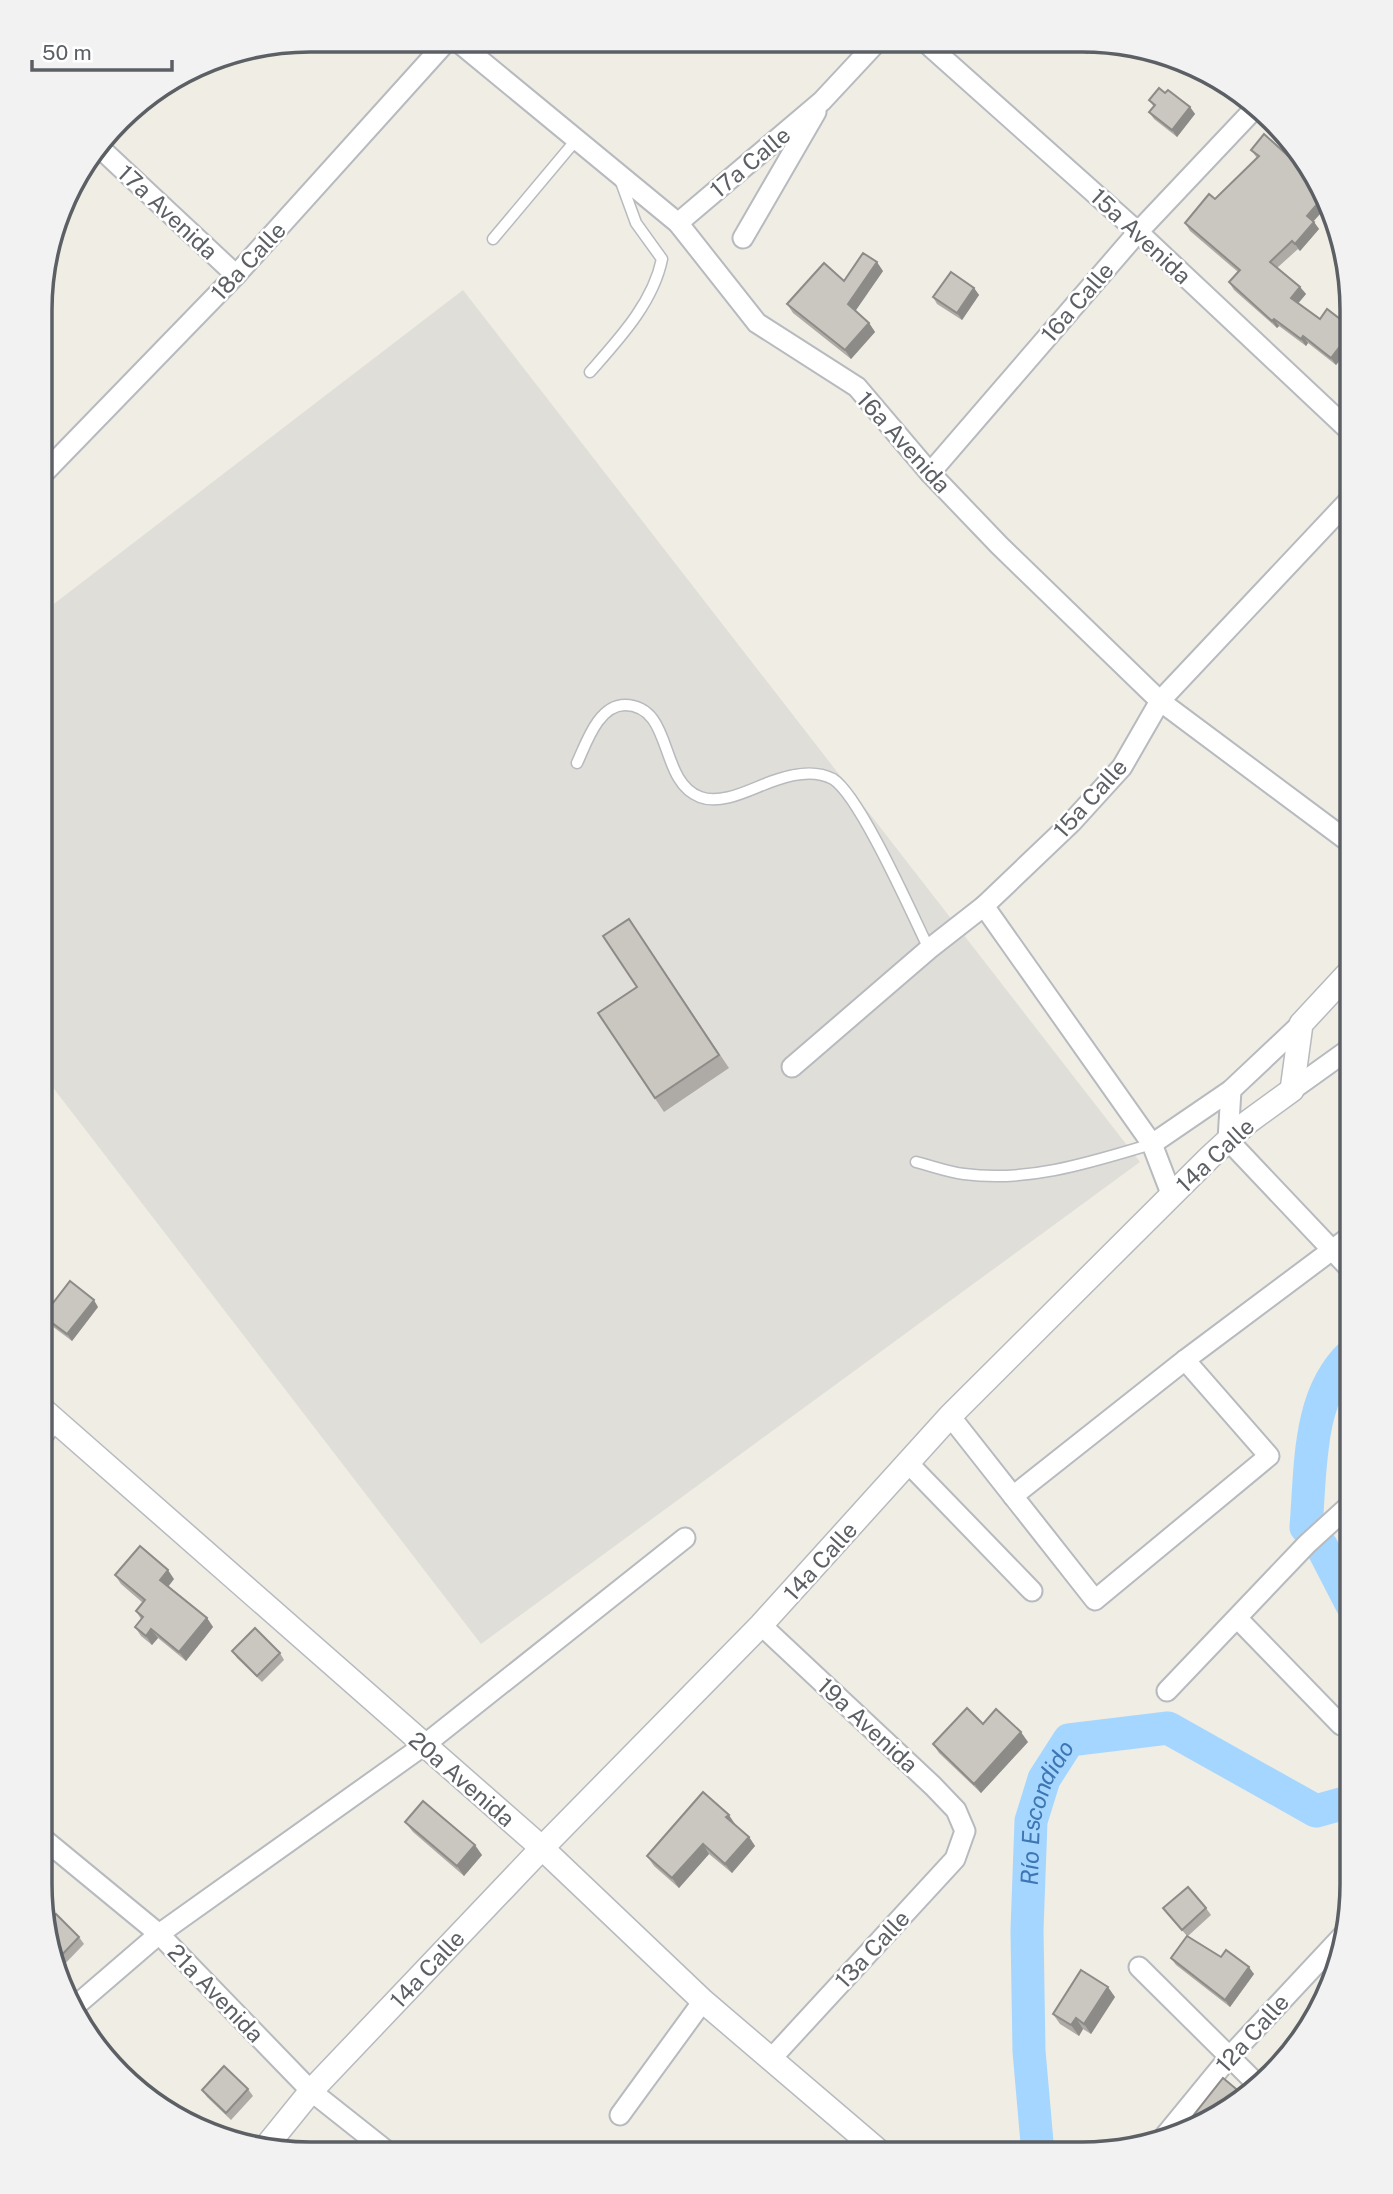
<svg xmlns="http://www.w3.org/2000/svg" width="1393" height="2194" font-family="'Public Sans',sans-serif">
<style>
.industrial{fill:#e0ded8}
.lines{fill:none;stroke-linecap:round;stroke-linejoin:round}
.river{stroke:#a4d6ff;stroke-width:33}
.service-casing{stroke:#b7babe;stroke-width:13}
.minor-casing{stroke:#b7babe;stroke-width:23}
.tertiary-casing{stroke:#b7babe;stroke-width:26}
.service{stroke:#fff;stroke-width:10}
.minor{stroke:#fff;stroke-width:19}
.tertiary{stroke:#fff;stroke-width:23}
.wall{fill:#aeaba6}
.shaded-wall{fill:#8d8b87}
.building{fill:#cac7c1;stroke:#8d8b87;stroke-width:2}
.labels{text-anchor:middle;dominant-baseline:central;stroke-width:5;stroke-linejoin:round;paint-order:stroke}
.street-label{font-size:23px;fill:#5c6065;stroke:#fff}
.water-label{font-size:24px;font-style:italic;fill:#3e76b4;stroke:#fff}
.rim{fill:none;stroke:#5c6065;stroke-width:3.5}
</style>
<rect width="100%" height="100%" fill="#efede4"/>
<path class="industrial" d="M463,290L1140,1162L481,1644L41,1072L42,613Z"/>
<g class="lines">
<g class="river">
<path d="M1352,1605L1322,1547L1306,1527C1311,1469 1307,1395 1352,1354"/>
<path id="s1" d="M1038,2154L1029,2051L1027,1930L1031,1821L1044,1779L1069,1740L1168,1728L1316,1811L1352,1801"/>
</g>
<defs>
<g id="service">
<path d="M132,116L145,99"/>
<path d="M493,239L576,140"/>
<path d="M590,372C619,339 653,303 662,259L636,223L621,182"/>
<path d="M577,763C586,744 598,705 625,705C674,706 658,781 700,797C723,806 754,787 776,780C793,774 816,770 833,779C860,796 912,914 929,949"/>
<path d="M916,1162C932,1166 948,1172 964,1174C1028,1183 1092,1162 1152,1144"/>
</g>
<g id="minor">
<path d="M457,41L678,223L757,323L857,387L930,473L999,545L1160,701L1353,845"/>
<path d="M925,42L1138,232L1353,434"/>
<path d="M100,148L236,275"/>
<path d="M678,223L822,101L877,42"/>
<path d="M743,238L816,112"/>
<path d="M930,473L1138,232L1257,106"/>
<path d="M42,475L236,275L447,41"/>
<path d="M984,906L1152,1144L1231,1090L1301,1024"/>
<path d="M792,1067L929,949L984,906L1071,823L1122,767L1160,701L1353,496"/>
<path d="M1231,1090L1228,1140L1352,1271"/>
<path d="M1292,1090L1352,1047"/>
<path d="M1152,1144L1172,1196"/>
<path d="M950,1416L1095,1600L1269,1456L1185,1360"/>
<path d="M41,1438L55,1420"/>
<path d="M908,1463L1032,1591"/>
<path d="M1013,1496L1185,1360L1352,1235"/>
<path d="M1238,1619L1341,1725"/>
<path d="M761,1625L933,1786L956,1810L965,1831L955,1859L770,2060"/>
<path d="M1167,1691L1307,1544L1352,1503"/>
<path d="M40,1836L159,1934L311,2091L388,2152"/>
<path d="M1139,1967L1259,2086"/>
<path d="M73,2008L159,1934L423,1746L685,1538"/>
<path d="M620,2115L703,2001"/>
<path d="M1163,2138L1231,2055L1346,1932"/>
</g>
<g id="tertiary">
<path d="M41,1408L542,1848L703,2001L881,2153"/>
<path d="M264,2149L311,2091L542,1848L761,1625L950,1416L1210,1157L1248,1122L1292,1090L1301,1024L1352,969"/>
</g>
</defs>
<use href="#service" class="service-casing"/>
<use href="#minor" class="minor-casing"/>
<use href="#tertiary" class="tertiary-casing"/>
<use href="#service" class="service"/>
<use href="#minor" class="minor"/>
<use href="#tertiary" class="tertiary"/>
</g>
<g class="wall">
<path d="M1073,42L1097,43L1087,54Z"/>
<path d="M1165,93L1190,107L1195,114L1177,137L1154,119L1149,112L1154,107L1149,100Z"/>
<path d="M1251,150L1319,184L1330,203L1313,221L1319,229L1300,251L1298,249L1277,268L1300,287L1306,294L1298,303L1320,319L1353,329V344L1336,365L1308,343L1306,346L1279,326L1277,328L1234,290L1229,282L1238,272L1190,231L1185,223L1215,199L1257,158Z"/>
<path d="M883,271L855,311L869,323L875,332L851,359L793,313L787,304L844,281Z"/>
<path d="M974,288L979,295L962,320L937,304L933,297Z"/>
<path d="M629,919L729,1068L664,1112L598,1013L637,987Z"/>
<path d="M98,1307L72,1341L48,1323L43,1316Z"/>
<path d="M115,1575L174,1579L168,1587L207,1618L213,1627L186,1661L158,1638L152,1645L141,1636L135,1627L141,1619L136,1611L143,1603L121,1584Z"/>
<path d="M232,1651L280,1653L284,1660L262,1682L237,1658Z"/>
<path d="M1028,1742L981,1793L939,1753L933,1744Z"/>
<path d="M405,1822L482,1855L464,1876L413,1832Z"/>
<path d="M735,1824V1825L749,1837L755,1846L732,1873L709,1854L679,1888L654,1866L647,1856Z"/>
<path d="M1163,1908H1206L1211,1915L1188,1936L1221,1957L1254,1974L1230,2007L1176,1965L1171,1958L1187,1936Z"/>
<path d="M48,1922L79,1937L84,1944L58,1971Z"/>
<path d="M1115,1997L1091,2034L1083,2029L1079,2036L1060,2024L1053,2014Z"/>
<path d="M248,2089L253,2096L231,2120L207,2097L202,2090Z"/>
</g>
<g class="shaded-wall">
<path d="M1084,43H1097L1087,54L1081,46Z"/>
<path d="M1190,107L1195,114L1177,137L1172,130Z"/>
<path d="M1325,195L1330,203L1312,223L1307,216Z"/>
<path d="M1314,222L1319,229L1300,251L1295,244Z"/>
<path d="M877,262L883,271L854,313L848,304Z"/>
<path d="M1300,287L1306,294L1296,306L1291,298Z"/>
<path d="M974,288L979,295L962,320L957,313Z"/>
<path d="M1274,319L1279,326L1277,328L1272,321Z"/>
<path d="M869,323L875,332L851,359L845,350Z"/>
<path d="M1353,330V344L1336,365L1331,358Z"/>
<path d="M1303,336L1308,343L1306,346L1301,339Z"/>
<path d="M94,1300L98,1307L72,1341L67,1334Z"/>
<path d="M168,1570L174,1579L166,1589L160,1580Z"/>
<path d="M207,1618L213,1627L186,1661L179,1652Z"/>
<path d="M151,1629L158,1638L152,1645L146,1636Z"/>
<path d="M1021,1732L1028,1742L981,1793L974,1784Z"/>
<path d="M729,1815L735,1824L733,1827L726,1817Z"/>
<path d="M749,1837L755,1846L732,1873L725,1864Z"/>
<path d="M703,1844L709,1854L679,1888L672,1878Z"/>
<path d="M475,1845L482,1855L464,1876L457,1866Z"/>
<path d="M1249,1967L1254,1974L1230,2007L1225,2000Z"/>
<path d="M1108,1987L1115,1997L1091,2034L1084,2024Z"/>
<path d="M1076,2018L1083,2029L1079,2036L1071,2025Z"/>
</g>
<g class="building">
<path d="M1159,88L1165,93L1168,90L1190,107L1172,130L1149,112L1155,105L1149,100Z"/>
<path d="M1264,134L1319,184L1325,195L1307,216L1314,222L1295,244L1292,241L1270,262L1300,287L1291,298L1320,319L1327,309L1353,329L1331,358L1303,336L1301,339L1274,319L1272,321L1229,282L1240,270L1185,223L1209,194L1215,199L1259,156L1251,150Z"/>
<path d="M863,253L877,262L848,304L869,323L845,350L787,304L824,263L844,281Z"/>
<path d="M951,272L974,288L957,313L933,297Z"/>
<path d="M629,919L719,1055L655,1098L598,1013L637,987L603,936Z"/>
<path d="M70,1281L94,1300L67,1334L43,1316Z"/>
<path d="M140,1546L168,1570L160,1580L207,1618L179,1652L151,1629L146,1636L135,1627L143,1617L136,1611L145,1600L115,1575Z"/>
<path d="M255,1628L280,1653L257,1676L232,1651Z"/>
<path d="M967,1708L983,1724L996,1709L1021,1732L974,1784L933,1744Z"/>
<path d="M703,1792L729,1815L726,1817L749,1837L725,1864L703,1844L672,1878L647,1856Z"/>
<path d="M423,1801L475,1845L457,1866L405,1822Z"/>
<path d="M1188,1887L1206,1908L1182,1930L1163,1908Z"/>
<path d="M56,1914L79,1937L56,1961L48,1922Z"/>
<path d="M1187,1936L1221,1957L1226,1950L1249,1967L1225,2000L1171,1958Z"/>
<path d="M1081,1970L1108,1987L1084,2024L1076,2018L1071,2025L1053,2014Z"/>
<path d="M224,2066L248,2089L226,2113L202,2090Z"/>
<path d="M1223,2078L1247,2098L1187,2133L1178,2135Z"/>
</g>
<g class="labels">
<g class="street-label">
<text transform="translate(750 162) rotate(-40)">17a Calle</text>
<text transform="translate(168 212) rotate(43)">17a Avenida</text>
<text transform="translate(1141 236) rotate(43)">15a Avenida</text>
<text transform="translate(248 261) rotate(-47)">18a Calle</text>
<text transform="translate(1077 302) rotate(-49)">16a Calle</text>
<text transform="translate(904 442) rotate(48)">16a Avenida</text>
<text transform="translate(1090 798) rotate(-48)">15a Calle</text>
<text transform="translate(1215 1155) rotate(-43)">14a Calle</text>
<text transform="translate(820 1561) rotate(-48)">14a Calle</text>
<text transform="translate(868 1725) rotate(43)">19a Avenida</text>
<text transform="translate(462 1779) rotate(41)">20a Avenida</text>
<text transform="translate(872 1949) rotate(-47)">13a Calle</text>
<text transform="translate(427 1969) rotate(-47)">14a Calle</text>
<text transform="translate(216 1993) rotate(46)">21a Avenida</text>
<text transform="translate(1252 2033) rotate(-48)">12a Calle</text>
</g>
<g class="water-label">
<text stroke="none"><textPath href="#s1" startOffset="345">Río Escondido</textPath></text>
</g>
</g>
<path d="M0 0H1393V2194H0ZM310 52H1082A258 258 0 0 1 1340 310V1884A258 258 0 0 1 1082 2142H310A258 258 0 0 1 52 1884V310A258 258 0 0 1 310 52Z" fill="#f2f2f3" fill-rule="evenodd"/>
<path class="rim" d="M310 52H1082A258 258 0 0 1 1340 310V1884A258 258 0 0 1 1082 2142H310A258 258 0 0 1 52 1884V310A258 258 0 0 1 310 52Z"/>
<path d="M32 60v10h140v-10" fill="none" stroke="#5c6065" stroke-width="3.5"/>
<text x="42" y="60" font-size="21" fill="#5c6065" stroke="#ffffff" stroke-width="5" paint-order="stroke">50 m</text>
</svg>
